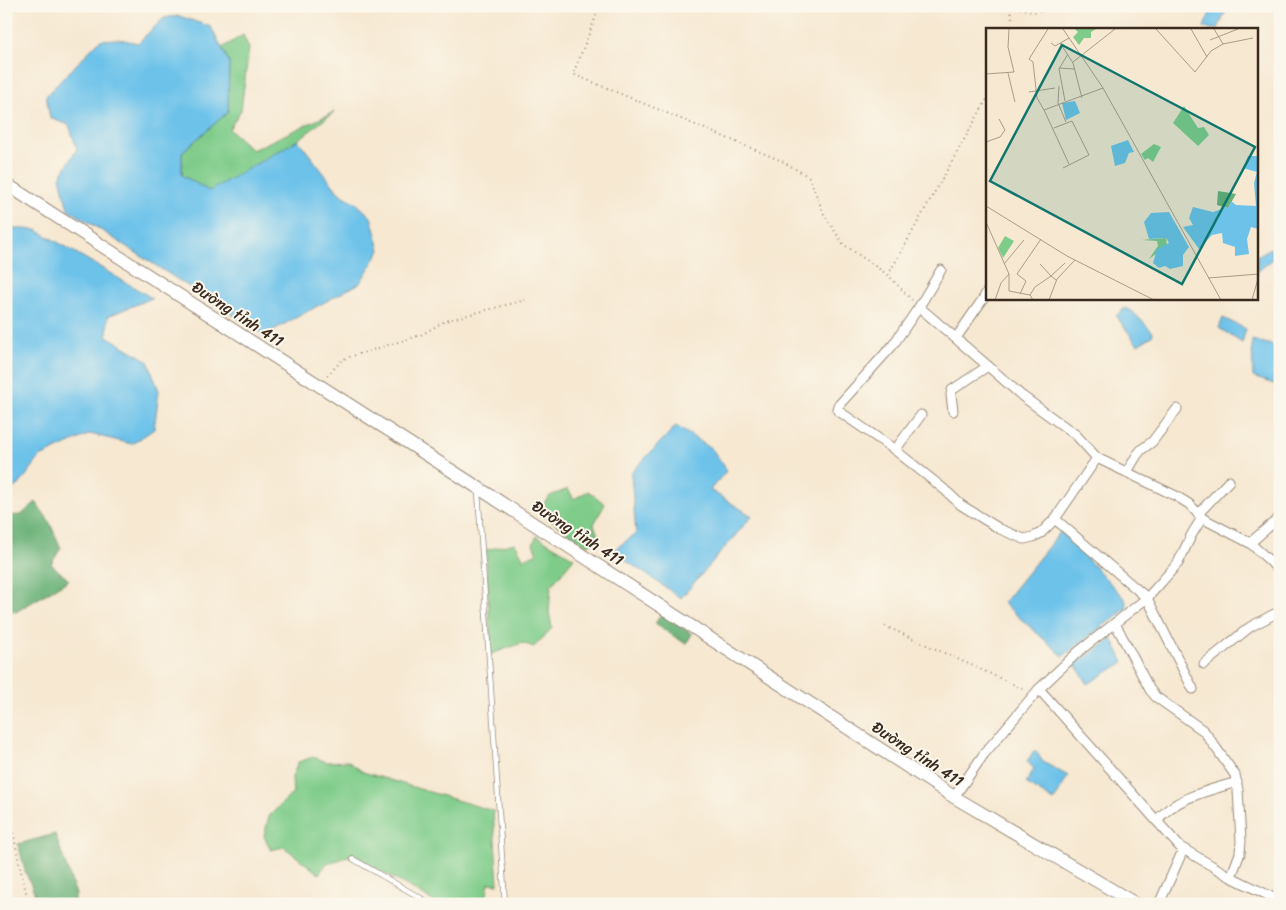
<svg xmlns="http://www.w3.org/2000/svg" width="1286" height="910" font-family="Sriracha,sans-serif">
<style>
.green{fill:#7fcc8a;stroke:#5d7b54}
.forest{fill:#67b076;stroke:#516d4a}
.water{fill:#6dc2ea;stroke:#547684}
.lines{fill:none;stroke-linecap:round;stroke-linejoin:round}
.service-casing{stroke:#988978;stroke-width:6}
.minor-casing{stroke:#988978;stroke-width:11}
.secondary-casing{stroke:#988978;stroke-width:14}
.path{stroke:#988978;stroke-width:2;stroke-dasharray:1 4;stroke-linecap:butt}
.service{stroke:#fff;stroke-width:4.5}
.minor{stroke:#fff;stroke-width:9}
.secondary{stroke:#fff;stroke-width:12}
.labels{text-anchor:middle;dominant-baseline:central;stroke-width:4;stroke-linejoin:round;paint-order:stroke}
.street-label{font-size:16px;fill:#3b2a1e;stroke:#fbf7ec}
.inset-road{fill:none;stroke:#ab9c89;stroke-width:1}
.view{fill:#0f766e;fill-opacity:0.15;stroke:#0f766e;stroke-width:2.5}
.inset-edge{fill:none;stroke:#3b2a1e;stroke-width:2.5}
</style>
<rect width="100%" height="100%" fill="#fbf7ec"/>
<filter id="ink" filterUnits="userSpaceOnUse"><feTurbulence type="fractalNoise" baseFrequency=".02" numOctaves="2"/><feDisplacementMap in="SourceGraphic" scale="10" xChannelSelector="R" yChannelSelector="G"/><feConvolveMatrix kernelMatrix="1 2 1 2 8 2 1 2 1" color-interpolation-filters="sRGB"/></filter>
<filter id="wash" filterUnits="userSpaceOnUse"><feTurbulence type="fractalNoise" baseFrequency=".0096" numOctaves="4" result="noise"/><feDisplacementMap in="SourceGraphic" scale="20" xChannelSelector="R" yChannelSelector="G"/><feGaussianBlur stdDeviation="1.12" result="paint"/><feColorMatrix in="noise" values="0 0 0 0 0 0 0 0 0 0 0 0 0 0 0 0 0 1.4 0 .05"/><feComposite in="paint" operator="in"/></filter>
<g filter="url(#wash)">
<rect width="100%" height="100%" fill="#f6e8d1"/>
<g class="green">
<path d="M243,35L249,48L241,110L229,129L252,150L334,112L298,140L209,192L182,175V152L228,112L229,62L222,48Z"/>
<path d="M568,489L574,499L588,491L605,504L594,524L598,536L588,546L537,511L550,496Z"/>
<path d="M537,536L574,558L551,586L549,612L552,628L534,647L522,643L491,654L486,550L515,543L524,559L537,553L533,544Z"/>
<path d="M313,757L327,762L348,761L363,772L493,811L498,884L489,883L485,904H438L352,854L339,860L327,863L319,874L284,847L271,850L264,836L269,816L293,793L292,777L298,762Z"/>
</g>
<g class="forest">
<path d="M36,502L49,521L61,548L51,564L69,580L16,612L6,610V516L21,515Z"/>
<path d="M661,614L692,634L686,644L655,624Z"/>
<path d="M55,834L76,894L73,904H36L34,892L25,871L18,844Z"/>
</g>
<g class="water">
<path d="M1213,6H1228L1218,29H1208L1204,27Z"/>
<path d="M179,16L211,27L229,62L228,112L182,152V175L209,191L298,140L339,193L356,203L371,217L380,250L360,283L264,335L68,209L60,177L77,149L69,125L50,118L46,96L100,40L119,39L138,43L164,18Z"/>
<path d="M8,228L37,230L152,298L108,316L107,336L148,361L159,391L154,429L132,444L90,434L40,457L19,485L6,492V231Z"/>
<path d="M1271,248L1274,258L1263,267L1257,273V256Z"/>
<path d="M1125,308L1132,311L1153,332L1152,336L1138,345L1116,316Z"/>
<path d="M1223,318L1246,329L1242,343L1219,328Z"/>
<path d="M1252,340L1280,347V386L1253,377Z"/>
<path d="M676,426L712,449L727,470L710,490L752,516L681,598L612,551L636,534L631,473Z"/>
<path d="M1061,531L1125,599L1127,608L1063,656L1003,603Z"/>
<path d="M1112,639L1124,662L1088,684L1075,664Z"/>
<path d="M1035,750L1043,762L1068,776L1054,801L1026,783L1034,769L1027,761Z"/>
<path d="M6,793L11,848L6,850Z"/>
</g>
</g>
<g filter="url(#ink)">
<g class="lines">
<defs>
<g id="service">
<path d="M478,491L505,904"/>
<path d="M353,859L431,904"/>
</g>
<g id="minor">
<path d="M941,270L919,307L893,345L838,406L837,409L840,412L895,450L945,490L961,505L1000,529L1024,539L1033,537L1041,533L1055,519L1097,458"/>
<path d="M919,307L988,366L1022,396L1076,435L1097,458L1176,496L1189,504L1202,518"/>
<path d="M956,338L983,299L987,292"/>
<path d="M953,411L951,395L952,390L988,366"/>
<path d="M895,450L921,415"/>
<path d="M1127,472L1137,455L1142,449L1152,442L1177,409"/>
<path d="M1198,514L1229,481"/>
<path d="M1055,519L1147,598L1193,689"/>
<path d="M1250,543L1280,517"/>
<path d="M1115,623L1150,690L1156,697L1204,731L1235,775L1238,790L1241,841L1240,853L1231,877"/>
<path d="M1204,664L1250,627L1280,611"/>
<path d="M1039,689L1180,847L1231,877L1280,901"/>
<path d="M954,797L984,754L1039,689L1078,652L1115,623L1147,598L1157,587L1178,563L1192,534L1202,518L1250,543L1272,563L1280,573"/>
<path d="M1157,821C1173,798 1211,790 1237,782"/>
<path d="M1159,904L1183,850"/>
</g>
<path id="secondary" d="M6,184L477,487L954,797L1136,904"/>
</defs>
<use href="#service" class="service-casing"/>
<use href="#minor" class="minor-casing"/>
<use href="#secondary" class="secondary-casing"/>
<g class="path">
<path d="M600,6L573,74L782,161L809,177L824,214L843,244L888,275L912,300"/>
<path d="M1010,6L1036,12L1056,6"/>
<path d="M1279,6H1280"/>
<path d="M1011,7L1013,29"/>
<path d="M888,275L987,99"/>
<path d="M327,376L343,359L421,335L445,321L525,300"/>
<path d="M885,626L1026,690"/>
<path d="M9,773C8,817 18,861 29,904"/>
</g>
<use href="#service" class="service"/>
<use href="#minor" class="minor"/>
<use href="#secondary" class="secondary"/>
</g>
</g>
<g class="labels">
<g class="street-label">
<text transform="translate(238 314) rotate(33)">Đường tỉnh 411</text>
<text transform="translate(578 533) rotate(33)">Đường tỉnh 411</text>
<text transform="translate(918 754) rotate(33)">Đường tỉnh 411</text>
</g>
</g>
<g transform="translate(986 28)">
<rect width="272" height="272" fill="#f6e8d1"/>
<path d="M89,1H110L105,4V10H98L93,17L87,9L92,4ZM198,78L212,100L218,99L223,107L212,118L187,95ZM168,116L175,119L167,134L162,130L159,132L155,126ZM19,208L28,213L17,230L12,220ZM180,210L181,218L163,231L172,218L171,213L155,212Z" fill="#7fcc8a"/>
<path d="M232,163L250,166L242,180L231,177Z" fill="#67b076"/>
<path d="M89,73L94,85L80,92L76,75ZM142,112L148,124L143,125L139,135L129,138L125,118ZM262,128H273L272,201L265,199L261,211L263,226L249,228V219L237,215L236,205L226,207L213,221L197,199L207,197L203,190L207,179L227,184L236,181V178L242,180L245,173L250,177L270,178L268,155L271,144L257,140ZM183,184L203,219L197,227V238L184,241L179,238L173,240L167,235L171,221L183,215L180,210L163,211L158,194L165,185Z" fill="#6dc2ea"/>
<path class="inset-road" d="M62,1L43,31L47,34L51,70L58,82L117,60M77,1L117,60L235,272M170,1L209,44L225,23L237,16L267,10M205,1L221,29M228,1L237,16M224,12L252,1M65,15L69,18L83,10M74,15L87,35L96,70M87,34L129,1M73,40L89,41M22,45L29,74M0,46L28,44L22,19L23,1M73,58L72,75L80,94M43,64L69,60M79,73L73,41L82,26M58,82L83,136M68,100L86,93L103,127L77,140M0,114L14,109L19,102L13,91M0,178L81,228L168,272M0,194L23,246V263L44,267L47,272M18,236L38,212M54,236L65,248L79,235M222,250L273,246M34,266L40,253L31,246L55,211M44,267L49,259L65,248L70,252M9,272L15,255L23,246M63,272L71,251L89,232M266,272L273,247"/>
<path class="view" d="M76,17L269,119L196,256L4,153Z"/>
<rect width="272" height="272" class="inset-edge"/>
</g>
<rect width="1286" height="910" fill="none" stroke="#fbf7ec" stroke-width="25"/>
</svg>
